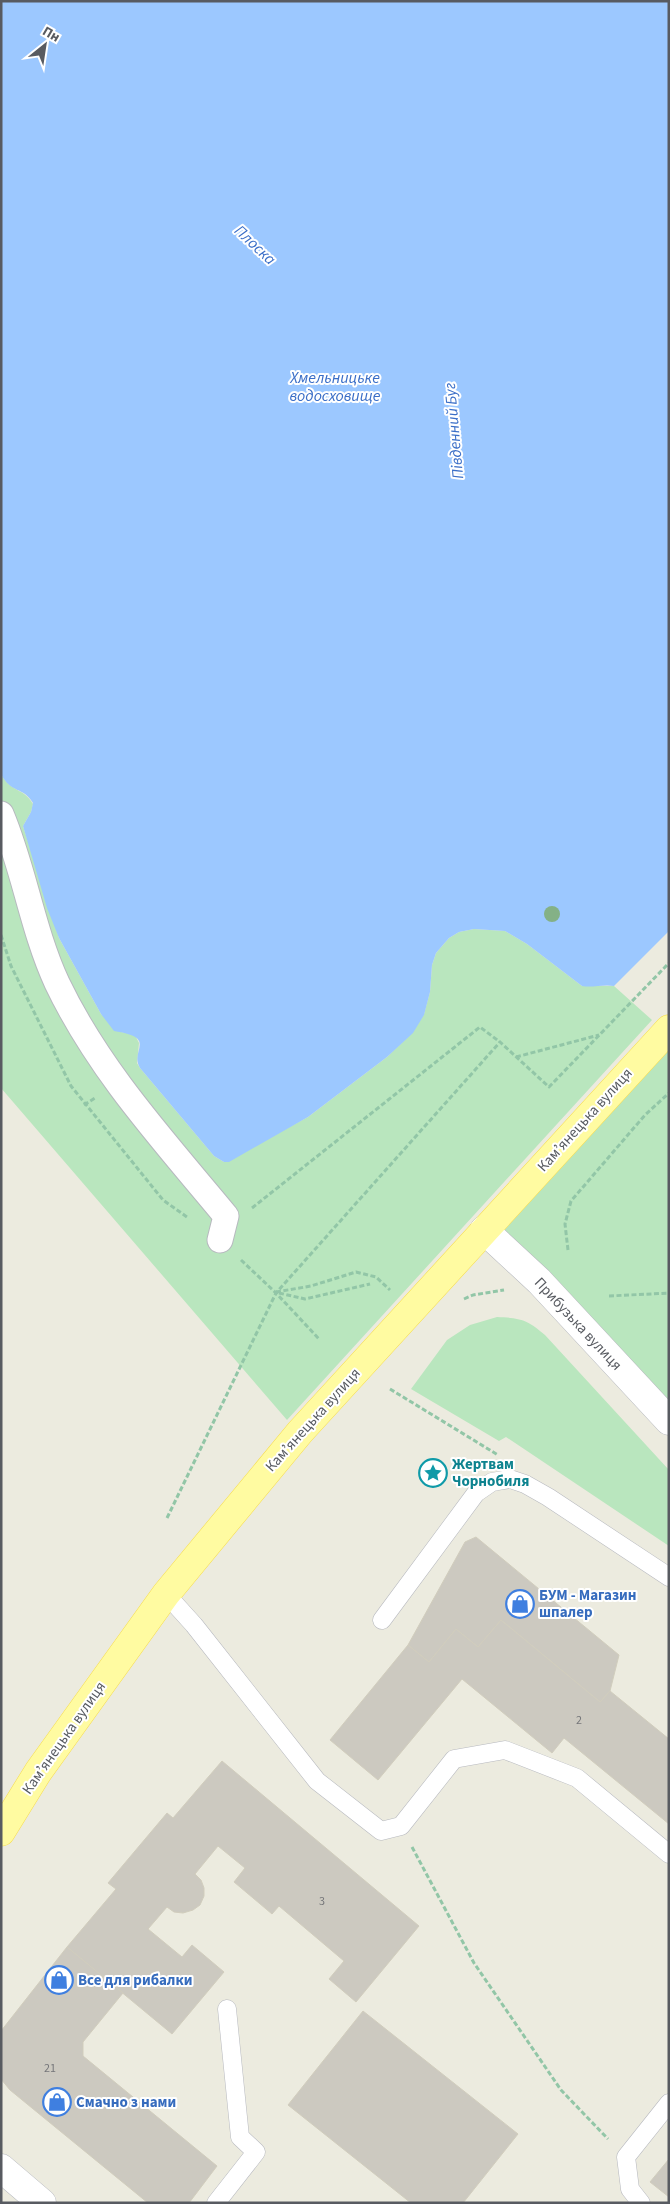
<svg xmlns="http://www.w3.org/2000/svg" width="670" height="2204" font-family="'Source Sans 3',sans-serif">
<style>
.green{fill:#b9e6be}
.water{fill:#9cc8ff}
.building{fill:#ccc9c0;stroke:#d1cdbd}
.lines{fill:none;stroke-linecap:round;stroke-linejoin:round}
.service-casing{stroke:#b7b9bf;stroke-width:19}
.pedestrian-casing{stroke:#b7b9bf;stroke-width:27}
.minor-casing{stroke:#b7b9bf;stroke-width:29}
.tertiary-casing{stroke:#b7b9bf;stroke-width:29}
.primary-casing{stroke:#f7dc4c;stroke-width:29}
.path{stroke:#92c6a7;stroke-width:3;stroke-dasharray:5 2.5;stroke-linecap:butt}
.service{stroke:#fff;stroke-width:18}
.pedestrian{stroke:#fff;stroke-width:25}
.minor{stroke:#fff;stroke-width:28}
.tertiary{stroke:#fff;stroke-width:28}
.primary{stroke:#fffba1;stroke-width:28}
.tree{fill:#84b186}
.labels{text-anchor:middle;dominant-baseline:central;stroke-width:4;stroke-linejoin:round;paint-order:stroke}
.number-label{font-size:12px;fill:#757679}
.street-label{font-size:15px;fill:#585b61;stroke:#fff}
.culture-label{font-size:15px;font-weight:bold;fill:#0d838f;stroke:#fff;text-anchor:start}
.shop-label{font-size:15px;font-weight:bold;fill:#366cbe;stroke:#fff;text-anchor:start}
.water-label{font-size:16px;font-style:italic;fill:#3a6ec7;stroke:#fff}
</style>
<rect width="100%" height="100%" fill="#ecebdf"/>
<g class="green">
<path d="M1,774C11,793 23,787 33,804L31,812L23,826L59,938L101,1014L121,1032L133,1034L136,1037L139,1043L137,1063L140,1068L214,1156L224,1162L308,1117L387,1057L412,1033L424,1014L430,992L432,965L436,953L449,938L459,932L474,929L505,931L527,944L582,986H614L652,1020L287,1420L1,1088Z"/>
<path d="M669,1050V1406L504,1230Z"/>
<path d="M497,1317C520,1318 527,1319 545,1335L669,1470V1546L506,1437L499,1441L411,1389L447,1340L470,1325Z"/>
</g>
<path class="water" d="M1,1H669V931L614,986C603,984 593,988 582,986L527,944L505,931L474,929L459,932L449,938L436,953L432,965L430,992L424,1015L413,1033L387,1057L308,1117L229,1162H224L214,1156L140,1068C129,1050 159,1038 114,1031L101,1014L59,938L47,908L23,826L31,812L33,803C23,786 11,794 1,774Z"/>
<g class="building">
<path d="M476,1537L619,1655L610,1691L600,1702L501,1620L478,1647L456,1629L429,1662L408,1645L465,1542Z"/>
<path d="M501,1620L600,1702L610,1691L669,1739V1824L564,1738L552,1753L462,1679L378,1780L330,1740L408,1645L429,1662L456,1629L478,1647Z"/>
<path d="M222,1761L419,1926L356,2002L329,1979L344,1961L279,1906L272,1914L234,1882L245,1868L218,1846L195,1874L201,1880L204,1888V1896L200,1905L193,1910L183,1913L174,1912L167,1907L148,1929L182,1957L192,1945L224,1972L172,2034L67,1947L116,1889L108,1883L167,1813L173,1818Z"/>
<path d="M67,1947L123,1993L83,2042V2056L217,2166L189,2203H148L10,2090L1,2079V2031Z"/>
<path d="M363,2011L518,2134L463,2203H411L288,2105Z"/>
<path d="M669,2159V2197L650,2182Z"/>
</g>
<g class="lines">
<defs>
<g id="service">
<path d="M166,1594L194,1625L317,1781L381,1831L401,1826L454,1759L505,1750L577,1778L669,1854"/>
<path d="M382,1620L476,1493L492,1482L510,1479L525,1484L548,1497L669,1577"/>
<path d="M216,2203L256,2152L240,2137L227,2009"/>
<path d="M641,2203L630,2189L626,2157L669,2103"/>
</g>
<path id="pedestrian" d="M1,814C24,868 32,929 57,983C99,1071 165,1142 226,1216L220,1240"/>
<path id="minor" d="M1,2168L42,2203"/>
<path id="tertiary" d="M484,1230L539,1281L669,1421"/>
<path id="primary" d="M1,1832L38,1772L166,1594L300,1432L669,1029"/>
</defs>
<use href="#service" class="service-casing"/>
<use href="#pedestrian" class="pedestrian-casing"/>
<use href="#minor" class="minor-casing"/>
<use href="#tertiary" class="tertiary-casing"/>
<use href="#primary" class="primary-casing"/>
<g class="path">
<path d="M1,935L11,966L71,1086L163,1200L187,1217"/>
<path d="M516,1057L599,1035"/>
<path d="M84,1105L95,1098"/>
<path d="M252,1208L480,1027L500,1042"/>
<path d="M568,1250L565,1224L571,1201L645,1115L669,1093"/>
<path d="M241,1260L276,1293L319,1339"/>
<path d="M276,1292L311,1286L356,1272L376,1277L390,1290"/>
<path d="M279,1293L305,1299L370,1284"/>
<path d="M609,1296L669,1293"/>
<path d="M464,1299L473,1295L504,1290"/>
<path d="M390,1389L498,1455"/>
<path d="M167,1518L276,1293L500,1042L549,1087L669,963"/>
<path d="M412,1847L474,1963L561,2090L608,2139"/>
</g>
<use href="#service" class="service"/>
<use href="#pedestrian" class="pedestrian"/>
<use href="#minor" class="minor"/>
<use href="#tertiary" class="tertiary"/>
<use href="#primary" class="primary"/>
</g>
<circle class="tree" cx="552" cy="914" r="8"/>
<defs>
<symbol id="sight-ring" viewBox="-11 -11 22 22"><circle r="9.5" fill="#fff" stroke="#0f9aa8" stroke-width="1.5"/><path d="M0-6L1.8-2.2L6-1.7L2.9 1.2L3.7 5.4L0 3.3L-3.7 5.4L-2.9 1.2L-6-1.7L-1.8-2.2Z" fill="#0f9aa8"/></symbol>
<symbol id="shop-ring" viewBox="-11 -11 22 22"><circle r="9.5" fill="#fff" stroke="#3f7fe0" stroke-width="1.5"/><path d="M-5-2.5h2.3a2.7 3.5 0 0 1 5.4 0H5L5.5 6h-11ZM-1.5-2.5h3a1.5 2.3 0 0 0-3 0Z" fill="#3f7fe0"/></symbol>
</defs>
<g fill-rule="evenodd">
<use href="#sight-ring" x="417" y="1457" width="32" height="32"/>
<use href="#shop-ring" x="504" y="1588" width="32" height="32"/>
<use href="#shop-ring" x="43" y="1964" width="32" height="32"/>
<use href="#shop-ring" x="41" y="2086" width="32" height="32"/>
</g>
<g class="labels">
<g class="number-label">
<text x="579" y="1720">2</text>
<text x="322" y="1901">3</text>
<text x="50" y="2068">21</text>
</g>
<g class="street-label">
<text transform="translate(585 1120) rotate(-48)">Камʼянецька вулиця</text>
<text transform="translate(578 1324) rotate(47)">Прибузька вулиця</text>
<text transform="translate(313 1420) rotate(-48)">Камʼянецька вулиця</text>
<text transform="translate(64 1738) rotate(-55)">Камʼянецька вулиця</text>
</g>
<g class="culture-label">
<text x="452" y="1464">Жертвам<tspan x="452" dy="17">Чорнобиля</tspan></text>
</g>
<g class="shop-label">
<text x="539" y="1595">БУМ - Магазин<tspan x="539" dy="17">шпалер</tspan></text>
<text x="78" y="1980">Все для рибалки</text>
<text x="76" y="2102">Смачно з нами</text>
</g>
<g class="water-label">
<text transform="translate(255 245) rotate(43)">Плоска</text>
<text x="335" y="378">Хмельницьке<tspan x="335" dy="18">водосховище</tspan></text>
<text transform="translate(454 431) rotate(-95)">Південний Буг</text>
</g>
</g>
<rect width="670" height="2204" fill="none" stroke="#585b61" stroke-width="5"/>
<g transform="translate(45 45) rotate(30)" stroke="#ffffff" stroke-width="4" paint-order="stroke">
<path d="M0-4L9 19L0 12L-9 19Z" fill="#585b61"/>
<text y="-8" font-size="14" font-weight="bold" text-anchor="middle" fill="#585b61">Пн</text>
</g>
</svg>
